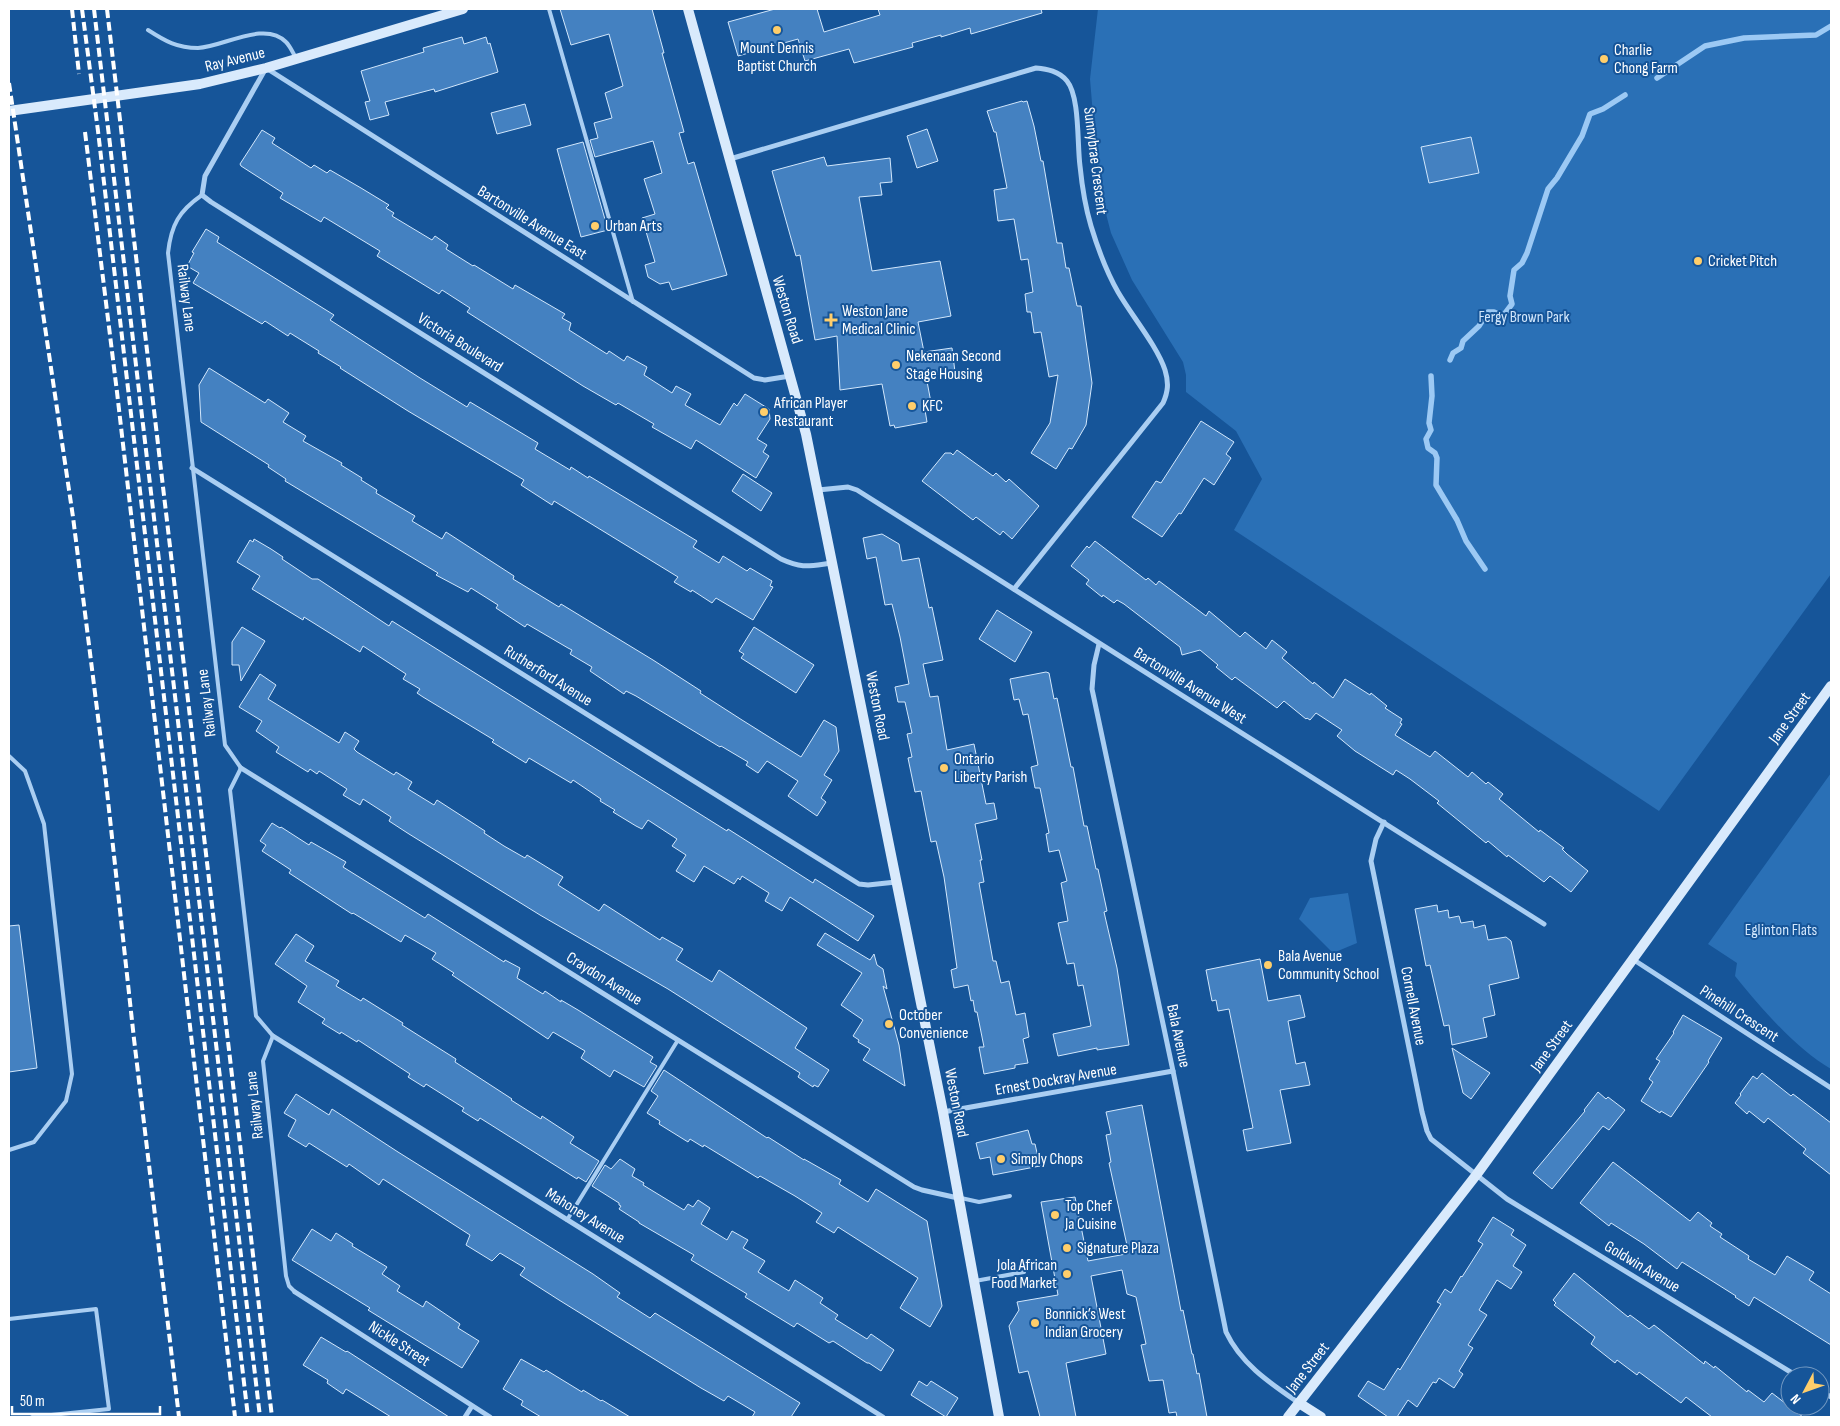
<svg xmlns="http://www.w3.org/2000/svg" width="1840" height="1426" font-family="'Sofia Sans Condensed',sans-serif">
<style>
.green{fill:#2a70b6}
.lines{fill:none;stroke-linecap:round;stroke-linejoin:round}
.stream{stroke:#9cc9f4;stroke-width:5.5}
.building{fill:#4481c1;stroke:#d2e7fc}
.lane{stroke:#aacef2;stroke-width:4}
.street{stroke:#aacef2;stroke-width:5}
.secondary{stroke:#d9eafc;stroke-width:10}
.rail{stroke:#fff;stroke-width:4;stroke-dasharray:9 4;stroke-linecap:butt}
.poi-dot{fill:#ffce6b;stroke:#165599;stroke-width:2}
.labels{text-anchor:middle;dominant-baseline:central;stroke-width:4;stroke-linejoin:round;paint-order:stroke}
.poi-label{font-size:16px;fill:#fff;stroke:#165599;text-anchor:start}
.street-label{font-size:16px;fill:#fff;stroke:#165599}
.park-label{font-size:16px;fill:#d2e7fc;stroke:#165599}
</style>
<rect width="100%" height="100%" fill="#165599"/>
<g class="green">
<path d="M1098,9H1831V574L1659,811L1234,530L1262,479L1236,431L1186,392V375L1183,362L1132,280L1111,233L1099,187L1090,79Z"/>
<path d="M1831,773V1069C1796,1049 1760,1007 1735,976L1737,963L1708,944Z"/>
<path d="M1348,893L1357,943L1333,953L1299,919L1310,898Z"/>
</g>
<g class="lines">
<g class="stream">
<path d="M1657,78L1705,46L1744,38L1816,35L1831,26"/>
<path d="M1450,360L1453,353L1461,348L1463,341L1479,326L1488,312H1494L1503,316L1512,304L1510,296L1514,270L1522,263L1527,253L1548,189L1557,178L1582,136L1590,114L1603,109L1625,95"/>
<path d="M1431,376L1432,396L1429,423L1431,430L1426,439L1428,448L1435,453L1437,458L1436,485L1457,520L1466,541L1485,569"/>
</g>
</g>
<g class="building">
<path d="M560,9H652L664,53H662L684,132L679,133L688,164L694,162L727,275L672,290L669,282L660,284L648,277L645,265L655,262L642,218L655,214L644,179L662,173L653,141L595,157L590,140L598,138L594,123L612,118L605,93L623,86L609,34L571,45Z"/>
<path d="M775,9H817L824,32L880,15L878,9H1041L1042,13L971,34L970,28L941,37V35L912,43L913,47L854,63L849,49L805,61L798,39L738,56L728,22Z"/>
<path d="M462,37L464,44L486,37L488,44L490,43L498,72L435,92L434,89L385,102L389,115L370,120L365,102L370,101L361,71L424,52L423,48Z"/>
<path d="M1022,101L1023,102L1027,101L1034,126L1041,161H1043L1057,243H1062L1066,268H1069L1077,306H1081L1092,383L1086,425L1072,449L1069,448L1056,469L1031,453L1050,423L1058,375L1049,377L1041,332L1034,333L1031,312H1027L1025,294L1033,292L1028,259L1021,260L1014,219L998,221L994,190L1007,188L996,132H994L987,111Z"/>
<path d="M525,104L531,125L497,134L491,113Z"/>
<path d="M927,129L938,161L917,168L907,136Z"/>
<path d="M262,130L275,138L272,143L311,168L314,165L327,173L330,170L361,188L389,205L386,208L394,213L392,216L432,240L435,236L448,245L446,249L473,266L474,265L513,289L515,285L565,314L562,318L571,323L569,330L607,354L609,351L624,361L627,356L647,367L644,375L672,393L676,386L691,394L685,405L720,425L734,403L737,406L745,394L769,409L770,419L757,439L767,445L763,452L769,456L756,478L696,440L691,449L652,427L654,424L618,403L616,405L583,386L467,312L470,308L442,290L439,294L377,256L380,251L324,217L321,222L280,198L283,193L241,166L240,164Z"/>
<path d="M1471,137L1479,173L1429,183L1421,147Z"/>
<path d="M583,142L608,230L581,237L557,149Z"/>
<path d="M824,157L827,166L890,158L892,182L880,183L882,195L859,197L872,271L940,261L951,316L918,322L924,352L952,348L955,372L926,376L932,408L925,410L927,422L895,428L894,425L890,426L882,384L840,390L837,336L815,340L800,255L796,256L772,171Z"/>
<path d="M206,229L219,237L217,242L334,315L330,320L420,378L467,407L470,402L538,443L535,449L570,470L571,467L588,478L589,476L697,541L693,547L719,563L723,556L747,571L750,568L772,581L770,586L773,587L753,620L716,598L712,603L692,590L691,592L674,582L678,577L554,501L552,505L521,485L524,480L408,411L340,368L341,367L318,353L319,351L290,333L288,336L265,321L262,324L193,283L199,273L187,266L194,253L192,252Z"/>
<path d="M209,368L265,403L268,399L289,413L283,422L306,436L303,441L342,463L341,465L362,478L361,480L377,490L376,493L415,516L412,521L442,539L446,532L514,576L513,579L559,607L561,604L653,660L701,691L700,693L742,720L801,757L824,720L836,727L839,751L824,775L832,780L821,798L826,802L817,816L788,796L798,781L767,761L758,773L746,765L748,762L721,746L720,747L636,696L626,691L624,694L590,671L592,667L570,654L572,650L568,648L527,624L525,627L496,608L498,605L471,588L468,592L436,575L438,573L285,481L286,479L268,467L269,465L201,422L199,385Z"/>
<path d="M1201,421L1234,442L1226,454L1231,458L1214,485L1204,478L1181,514L1179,513L1162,537L1132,517L1156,481L1161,483Z"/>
<path d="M957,450L993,476L996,473L1006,482L1009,479L1039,506L1012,539L1003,531L1000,535L976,517L973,520L922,481L945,453H951L953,455Z"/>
<path d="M743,474L772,493L761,511L732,491Z"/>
<path d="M882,534L899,544L902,561L919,558L929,608L932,607L943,660L923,664L930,697L938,696L947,750L974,744L986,804L994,803L997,819L975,824L982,860H980L984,882L979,883L993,961H996L1001,983L1009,981L1016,1015L1025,1013L1029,1037L1023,1039L1028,1063L1015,1065V1068L984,1074L979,1047H984L977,1012H975L973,1000L971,1001L968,985L954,988L951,970L957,968L944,877L936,841L931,842L921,791L915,792L908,758L912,757L907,734L912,733L905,702H898L895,687L909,684L900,637L892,604L885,605L876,557L867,559L863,538Z"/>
<path d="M254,539L271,549L283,557L282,559L312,579H318L389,626L392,621L727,831L728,829L813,883L815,879L874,916L858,941L790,897L782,911L765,901L769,893L742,876L740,880L738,878L734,884L704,866L694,882L676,871L686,855L672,846L677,839L648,820L642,829L636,826L613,812L615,810L600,801L601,799L573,780L571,783L529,758L526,763L492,742L494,740L423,697L417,693L420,689L403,679L406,674L363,646L360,652L304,617L303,620L252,589L260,576L237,562L250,540L253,542Z"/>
<path d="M1095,541L1146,580L1148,578L1156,585L1159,581L1206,616L1209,611L1240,637L1245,632L1266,649L1272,640L1287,652L1282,658L1313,684L1314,682L1333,698L1345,679L1370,695L1371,693L1387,706L1385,708L1402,719L1400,723L1402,724L1395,735L1430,757L1435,751L1468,777L1472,772L1486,784L1488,782L1503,794L1499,799L1539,832L1540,830L1564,848L1562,849L1567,854L1588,871L1571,892L1550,876L1544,882L1508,855L1507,857L1488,841L1486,843L1437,803L1439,801L1410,779L1396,770L1393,775L1355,751L1337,736L1342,730L1316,713L1310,720L1307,718L1306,719L1284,701L1277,708L1235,677L1232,680L1216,667L1218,665L1200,650L1182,655L1180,647L1124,604L1117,600L1114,603L1103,595L1102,597L1086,584L1089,580L1071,566L1087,546L1089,548Z"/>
<path d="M997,610L1032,632L1015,662L979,639Z"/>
<path d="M242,627L265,641L241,681L239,665H232V642Z"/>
<path d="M754,627L814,665L796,693L741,658L744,654L739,651Z"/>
<path d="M1046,672L1049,673L1054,699L1057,698L1071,767H1073L1084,826H1087L1096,869H1098L1107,911L1104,912L1117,968L1129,1045L1097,1050V1048L1058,1056L1053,1034L1091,1026L1083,985L1078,986L1074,963L1067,964L1058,923L1068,921L1061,883L1067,881L1059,850L1049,852L1046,834L1049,833L1040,788H1035L1031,767L1038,765L1028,714L1023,715L1019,699L1014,700L1010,679Z"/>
<path d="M260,674L276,685L268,699L339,743L345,732L359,741L354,749L357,752L394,775L396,772L412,782L408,789L434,805L437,800L485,831L484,833L504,846L525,858L527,855L563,877L558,885L599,911L604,904L660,940L662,937L683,949L676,960L712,982L719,970L807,1028L795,1048L829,1070L818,1087L814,1085L813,1087L798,1077L800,1073L668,989L540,915L409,834L389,821L391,817L363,799L360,805L343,795L347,789L319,771L317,774L310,769L308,772L276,752L279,747L256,731L262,721L239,707Z"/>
<path d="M272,823L280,828L281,827L309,845L311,842L346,862L343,867L425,918L428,914L504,962L505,960L520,968L517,978L543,994L545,991L561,1002V1000L578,1010L653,1057L650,1062L657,1066L644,1087L614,1070L610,1077L581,1058L585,1051L553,1032L548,1039L452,975L454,973L432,959L436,953L405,935L401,942L353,913L352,914L289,873L291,870L262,851L266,845L260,841Z"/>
<path d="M1437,905L1438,912L1448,910L1449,918L1459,916L1461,923L1473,921L1474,928L1485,925L1488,940L1506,937L1511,941L1519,978L1489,985L1495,1015L1483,1018L1487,1037L1452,1045L1449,1025L1444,1026L1430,965L1426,966L1415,909Z"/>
<path d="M19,925L37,1068L9,1072V926Z"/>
<path d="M825,933L870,960L874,954L877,965L883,969L887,989L883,986L899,1045L905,1086L863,1060L870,1049L858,1042L859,1040L853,1036L863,1020L841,1005L862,973L817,945Z"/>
<path d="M296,934L314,946L305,961L339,981L336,986L361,1001L363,998L403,1023L402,1025L456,1059L455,1062L512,1099L511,1100L541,1119L542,1116L574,1137L570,1143L599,1161L586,1182L578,1177L577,1179L480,1118L478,1121L462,1111L464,1108L426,1084L424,1087L408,1077L410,1074L358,1040L357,1042L341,1032L340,1034L322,1023L325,1019L298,1002L307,986L275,964Z"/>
<path d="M1260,959L1268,1001L1300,995L1305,1017L1288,1021L1296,1064L1305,1062L1310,1085L1280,1090L1291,1143L1247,1151L1243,1130L1253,1128L1229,1009L1218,1011L1216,1000L1212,1001L1206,970Z"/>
<path d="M1683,1015L1722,1038L1708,1061L1709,1062L1671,1117L1661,1111L1660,1113L1641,1101L1653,1082L1649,1079L1660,1061L1656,1059L1674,1033L1673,1032Z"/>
<path d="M1452,1048L1490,1073L1471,1099L1463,1093Z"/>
<path d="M664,1070L767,1138L768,1137L804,1160V1159L841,1180L839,1184L868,1202L876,1189L927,1221L942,1306L930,1327L900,1308L918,1278L838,1227L834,1233L816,1222L822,1213L795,1196L760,1176L758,1178L704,1145L703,1147L690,1139L688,1142L659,1124L660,1121L647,1113L658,1096L651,1091Z"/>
<path d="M1762,1073L1791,1096L1793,1094L1831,1123V1175L1803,1153L1806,1149L1768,1118L1764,1123L1749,1111L1747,1114L1735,1103L1741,1095L1740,1094L1753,1076L1757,1079Z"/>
<path d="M1598,1092L1606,1099L1608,1097L1625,1110L1609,1130L1603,1126L1552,1189L1533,1173L1585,1111L1584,1110Z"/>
<path d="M296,1094L329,1115L332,1109L398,1152L593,1274L620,1293L617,1297L650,1318L655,1313L800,1403L791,1417H752L755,1412L728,1396L724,1401L701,1388L559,1300L520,1275L525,1268L500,1253L492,1261L466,1245L470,1235L383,1179L379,1185L349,1164L347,1167L309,1143L306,1147L288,1136L296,1120L284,1113Z"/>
<path d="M1142,1105L1181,1311L1183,1310L1192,1354H1193L1197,1374L1199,1373L1207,1417H1177L1176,1412L1169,1413L1163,1380L1149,1381L1141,1345L1146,1344L1136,1297L1127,1294L1122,1270L1091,1276L1106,1354L1066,1363L1076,1417H1040L1028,1371L1019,1373L1009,1326L1019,1310L1017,1302L1058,1295L1041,1202L1075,1197L1088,1261L1126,1254V1251L1128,1250L1109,1163L1111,1162L1106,1135L1111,1134L1106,1112Z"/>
<path d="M1028,1130L1032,1144H1035L1040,1166L993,1175L990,1157L980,1159L976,1143Z"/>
<path d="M620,1159L635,1169L632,1176L644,1183L643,1185L684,1210L688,1204L693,1207L698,1200L710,1208L701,1224L727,1240L732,1231L748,1240L743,1248L765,1261L758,1272L789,1291L795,1280L823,1298L820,1303L838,1315L835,1319L867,1339L871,1334L894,1350L881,1371L869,1363H867L833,1341L829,1343L797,1323L794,1327L745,1297L747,1294L691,1260L694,1255L639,1223V1222L619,1209L621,1206L619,1205V1203L592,1186L605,1165L611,1169Z"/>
<path d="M1613,1162L1690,1221L1698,1212L1712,1223L1710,1226L1722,1234L1720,1237L1749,1256L1748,1259L1775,1275L1787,1256L1814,1272L1809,1280L1831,1294V1345L1754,1297L1749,1306L1735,1297L1736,1296L1682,1262L1677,1269L1644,1244L1611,1223L1609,1226L1580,1203Z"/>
<path d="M1493,1217L1514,1230L1511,1235L1526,1245L1513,1266L1522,1272L1511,1289L1497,1280L1479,1310L1487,1315L1468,1345L1473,1348L1459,1371L1463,1374L1454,1388L1439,1378L1436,1383L1433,1382L1417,1407L1408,1400L1397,1417H1388L1358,1396L1368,1381L1384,1390L1398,1368L1400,1370L1441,1304L1437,1302L1445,1289L1451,1293L1461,1276L1462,1277L1483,1244L1478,1241Z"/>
<path d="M312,1229L331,1241L336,1233L353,1244L352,1246L387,1267L382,1274L400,1286L397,1291L423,1307L426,1301L460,1324L458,1328L479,1341L462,1368L368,1310L370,1308L292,1260Z"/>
<path d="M1574,1273L1628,1317L1630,1315L1649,1329L1654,1325L1704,1364L1705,1361L1714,1368L1715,1366L1747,1392L1748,1390L1764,1402L1772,1393L1803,1417H1712L1686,1397L1681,1403L1639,1372L1637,1375L1617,1360L1615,1363L1591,1344L1595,1337L1554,1305L1556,1303L1553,1300Z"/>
<path d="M321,1337L346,1352L347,1351L449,1417H391L346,1389L343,1394L327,1383L328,1380L303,1365Z"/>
<path d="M521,1359L544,1372L546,1370L582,1392L583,1390L601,1401L602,1400L630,1417H541L521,1405L523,1401L503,1389Z"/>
<path d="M919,1381L927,1386L931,1381L958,1398L946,1417L911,1395Z"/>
</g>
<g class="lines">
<g class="lane">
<path d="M549,9L633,302"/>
<path d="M148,30C165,41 177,48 198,48C223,47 265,20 286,42C290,46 293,53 296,58"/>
<path d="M202,195C179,211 171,225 168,253L225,745L241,768L230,790L256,1016L273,1036L263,1061L286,1276L289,1286L295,1292"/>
<path d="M9,756L25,771L44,824L72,1074L66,1101L34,1142L9,1150"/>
<path d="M961,1198L979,1202L1010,1196"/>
<path d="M567,1220L678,1040"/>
<path d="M975,1281L1024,1272"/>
<path d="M9,1319L96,1309L109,1409L32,1417"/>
</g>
<g class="street">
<path d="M730,159L1036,68C1047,69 1059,71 1067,81C1080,97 1077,144 1080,166C1082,186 1085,206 1091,226C1098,249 1106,271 1118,292C1132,316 1157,346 1165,370C1169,383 1168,392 1163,403L1014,589"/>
<path d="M790,376L765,380L754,378L266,68L205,176L202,195L211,202L781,559C803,569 809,566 832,563"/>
<path d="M192,468L859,884L868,885L896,882"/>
<path d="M818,490L848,487L857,490L1544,924"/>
<path d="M1099,644L1094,665L1092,689L1173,1071L1226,1332C1241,1364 1270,1383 1299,1403"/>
<path d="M241,768L914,1187L922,1190L958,1198"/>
<path d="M1384,822L1376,839L1371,861L1422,1112L1427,1131L1431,1139L1507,1199L1797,1376"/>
<path d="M1634,960L1831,1088"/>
<path d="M273,1036L883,1417"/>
<path d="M943,1112L1173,1071"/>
<path d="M295,1292L490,1417"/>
<path d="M1820,1390L1831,1397"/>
<path d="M465,1417L472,1406"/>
</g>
<g class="secondary">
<path d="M688,9L806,434L943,1112L999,1417"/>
<path d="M9,111L200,84L266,68L463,9"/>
<path d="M1299,1403L1321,1417"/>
<path d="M1288,1417L1477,1174L1831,686"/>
</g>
<g class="rail">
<path d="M72,9L79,74"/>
<path d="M82,9L98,131L248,1417"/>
<path d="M94,9L260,1417"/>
<path d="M107,9L272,1417"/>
<path d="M9,83L73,517L105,773L134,1039L179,1417"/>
<path d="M85,132L117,392L235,1417"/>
</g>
</g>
<g class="poi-dot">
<circle cx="777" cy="30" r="5"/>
<circle cx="1604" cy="59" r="5"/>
<circle cx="595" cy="226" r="5"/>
<circle cx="1698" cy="261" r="5"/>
<path d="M828.5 312.5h5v5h5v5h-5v5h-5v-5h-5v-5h5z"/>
<circle cx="896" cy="365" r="5"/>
<circle cx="912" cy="406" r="5"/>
<circle cx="764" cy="412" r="5"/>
<circle cx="944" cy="768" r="5"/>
<circle cx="1268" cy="965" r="5"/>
<circle cx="889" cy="1024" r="5"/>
<circle cx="1001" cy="1159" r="5"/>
<circle cx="1055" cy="1215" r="5"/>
<circle cx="1067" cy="1248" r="5"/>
<circle cx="1067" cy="1274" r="5"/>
<circle cx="1035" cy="1323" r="5"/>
</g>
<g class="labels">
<g class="poi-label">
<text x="777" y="48" text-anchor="middle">Mount Dennis<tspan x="777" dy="18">Baptist Church</tspan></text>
<text x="1614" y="50">Charlie<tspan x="1614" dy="18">Chong Farm</tspan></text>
<text x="605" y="226">Urban Arts</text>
<text x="1708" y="261">Cricket Pitch</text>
<text x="842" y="311">Weston Jane<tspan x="842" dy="18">Medical Clinic</tspan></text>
<text x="906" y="356">Nekenaan Second<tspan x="906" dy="18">Stage Housing</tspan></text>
<text x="774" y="403">African Player<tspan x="774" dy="18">Restaurant</tspan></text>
<text x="922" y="406">KFC</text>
<text x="954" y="759">Ontario<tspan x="954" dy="18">Liberty Parish</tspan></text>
<text x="1278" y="956">Bala Avenue<tspan x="1278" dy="18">Community School</tspan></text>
<text x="899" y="1015">October<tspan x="899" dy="18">Convenience</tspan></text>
<text x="1011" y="1159">Simply Chops</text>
<text x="1065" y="1206">Top Chef<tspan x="1065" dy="18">Ja Cuisine</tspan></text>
<text x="1077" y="1248">Signature Plaza</text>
<text x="1057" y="1265" text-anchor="end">Jola African<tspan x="1057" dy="18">Food Market</tspan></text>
<text x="1045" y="1314">Bonnick’s West<tspan x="1045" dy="18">Indian Grocery</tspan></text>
</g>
<g class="street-label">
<text transform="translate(235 60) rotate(-14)">Ray Avenue</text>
<text transform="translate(1095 161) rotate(83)">Sunnybrae Crescent</text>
<text transform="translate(532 223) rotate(32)">Bartonville Avenue East</text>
<text transform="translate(186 298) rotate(83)">Railway Lane</text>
<text transform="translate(787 310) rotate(73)">Weston Road</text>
<text transform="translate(460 343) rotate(32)">Victoria Boulevard</text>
<text transform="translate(548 676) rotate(32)">Rutherford Avenue</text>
<text transform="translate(1190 686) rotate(32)">Bartonville Avenue West</text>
<text transform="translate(207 703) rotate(-97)">Railway Lane</text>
<text transform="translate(877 706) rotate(79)">Weston Road</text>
<text transform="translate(1790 718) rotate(-54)">Jane Street</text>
<text transform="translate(604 979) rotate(32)">Craydon Avenue</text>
<text transform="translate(1413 1006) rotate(79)">Cornell Avenue</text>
<text transform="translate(1739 1014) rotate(33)">Pinehill Crescent</text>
<text transform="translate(1178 1036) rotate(78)">Bala Avenue</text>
<text transform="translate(1552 1046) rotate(-54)">Jane Street</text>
<text transform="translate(1056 1080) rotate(-10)">Ernest Dockray Avenue</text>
<text transform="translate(956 1103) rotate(79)">Weston Road</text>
<text transform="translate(255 1105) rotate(-96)">Railway Lane</text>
<text transform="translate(585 1216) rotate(32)">Mahoney Avenue</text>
<text transform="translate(1642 1267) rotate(31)">Goldwin Avenue</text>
<text transform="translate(399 1344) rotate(33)">Nickle Street</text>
<text transform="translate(1308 1368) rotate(-52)">Jane Street</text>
</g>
<g class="park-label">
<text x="1524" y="317">Fergy Brown Park</text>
<text x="1781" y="930">Eglinton Flats</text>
</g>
</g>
<rect width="1840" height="1426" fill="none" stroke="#ffffff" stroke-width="20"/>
<g transform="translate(1805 1391) rotate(229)"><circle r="24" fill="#165599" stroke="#7399c2"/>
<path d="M0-4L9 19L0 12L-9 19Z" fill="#ffce6b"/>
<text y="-8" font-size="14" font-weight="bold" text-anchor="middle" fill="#ffffff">N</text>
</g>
<path d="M12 1406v8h148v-8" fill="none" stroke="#ffffff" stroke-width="2.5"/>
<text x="20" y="1406" font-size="15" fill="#ffffff" stroke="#165599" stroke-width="4" paint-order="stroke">50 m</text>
</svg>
